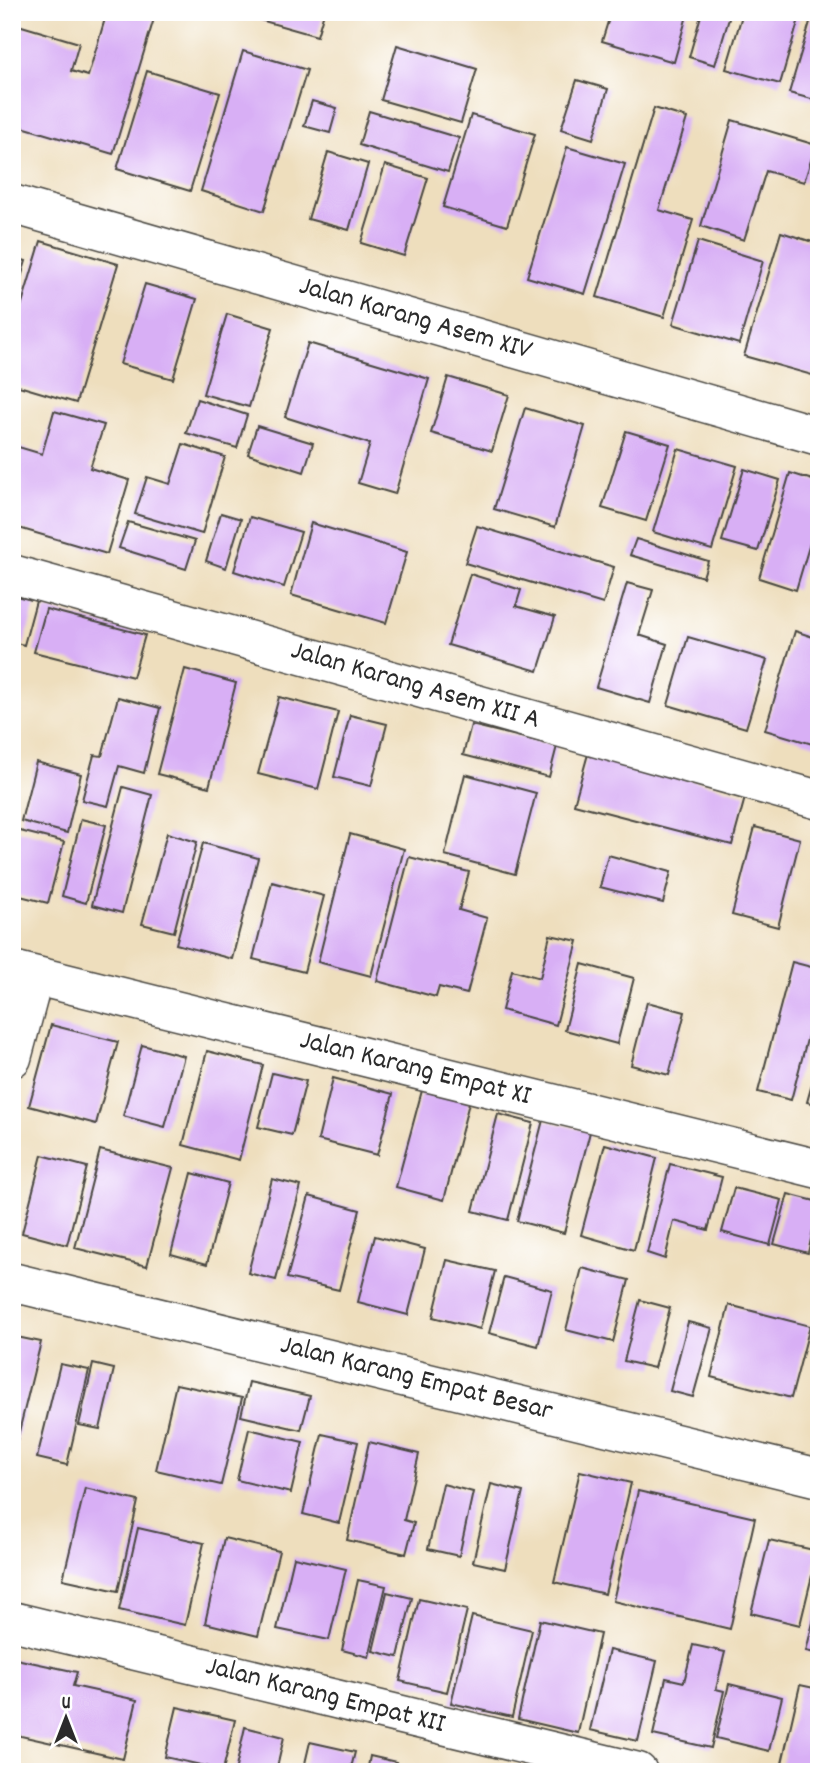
<svg xmlns="http://www.w3.org/2000/svg" width="831" height="1784" font-family="Dekko,sans-serif">
<style>
.building{fill:#d8aff5}
.lines{fill:none;stroke-linecap:round;stroke-linejoin:round}
.minor-casing{stroke:#484641;stroke-width:41}
.minor{stroke:#fff;stroke-width:38}
.labels{text-anchor:middle;dominant-baseline:central;stroke-width:5;stroke-linejoin:round;paint-order:stroke}
.street-label{font-size:28px;fill:#2b2b2b;stroke:#fff}
</style>
<rect width="100%" height="100%" fill="#fff"/>
<filter id="ink" filterUnits="userSpaceOnUse"><feTurbulence type="fractalNoise" baseFrequency=".0143" numOctaves="2"/><feDisplacementMap in="SourceGraphic" scale="14" xChannelSelector="R" yChannelSelector="G"/><feConvolveMatrix kernelMatrix="1 2 1 2 8 2 1 2 1" color-interpolation-filters="sRGB"/></filter>
<filter id="wash" filterUnits="userSpaceOnUse"><feTurbulence type="fractalNoise" baseFrequency=".00686" numOctaves="4" result="noise"/><feDisplacementMap in="SourceGraphic" scale="28" xChannelSelector="R" yChannelSelector="G"/><feGaussianBlur stdDeviation="1.57" result="paint"/><feColorMatrix in="noise" values="0 0 0 0 0 0 0 0 0 0 0 0 0 0 0 0 0 1.4 0 .05"/><feComposite in="paint" operator="in"/></filter>
<g filter="url(#wash)">
<rect width="100%" height="100%" fill="#eedebd"/>
<g id="blocks">
<g class="building">
<path d="M107,12H156L113,154L12,124V34L15,24L79,43L71,71L88,76Z"/>
<path d="M247,12H324L317,36L246,16Z"/>
<path d="M611,12H688L674,62L602,41Z"/>
<path d="M702,12H731L715,65L689,57Z"/>
<path d="M743,12H801L780,84L726,69Z"/>
<path d="M813,12H819V101L789,93Z"/>
<path d="M397,45L477,69L461,123L381,100Z"/>
<path d="M243,51L307,70L264,211L201,191Z"/>
<path d="M147,71L220,93L190,191L117,169Z"/>
<path d="M577,80L608,89L593,139L561,129Z"/>
<path d="M312,101L337,108L330,133L304,126Z"/>
<path d="M654,108L687,118L659,210L693,220L664,317L597,297Z"/>
<path d="M369,111L459,138L448,172L359,145Z"/>
<path d="M471,115L535,134L507,226L443,207Z"/>
<path d="M732,120L816,145L804,182L766,171L744,240L701,226Z"/>
<path d="M567,147L625,164L585,294L527,277Z"/>
<path d="M328,152L368,164L349,230L308,219Z"/>
<path d="M385,165L428,178L404,256L361,243Z"/>
<path d="M781,232L819,244V377L744,356Z"/>
<path d="M41,241L118,264L76,403L12,384V336Z"/>
<path d="M698,241L763,261L739,344L673,324Z"/>
<path d="M12,257L26,261L13,304L12,303Z"/>
<path d="M145,284L197,299L173,379L120,364Z"/>
<path d="M227,314L273,328L249,407L203,394Z"/>
<path d="M308,343L429,379L395,494L358,483L370,444L285,417Z"/>
<path d="M448,377L509,395L492,451L431,433Z"/>
<path d="M197,399L247,415L237,448L186,433Z"/>
<path d="M525,408L585,426L555,527L494,509Z"/>
<path d="M54,411L104,425L90,468L129,480L107,554L12,526V445L42,454Z"/>
<path d="M257,426L313,443L304,472L248,454Z"/>
<path d="M626,431L670,444L646,521L602,508Z"/>
<path d="M183,444L225,457L202,534L135,514L147,477L170,484Z"/>
<path d="M678,449L737,466L712,550L653,532Z"/>
<path d="M744,469L780,480L758,551L722,541Z"/>
<path d="M790,473L819,482V513L796,590L759,578Z"/>
<path d="M221,513L241,519L226,568L206,561Z"/>
<path d="M250,517L301,532L284,587L234,571Z"/>
<path d="M128,522L195,541L186,569L119,548Z"/>
<path d="M311,523L407,552L386,623L291,595Z"/>
<path d="M477,526L614,567L603,604L465,563Z"/>
<path d="M636,539L708,561L703,577L630,555Z"/>
<path d="M470,574L521,590L516,606L555,617L538,671L448,645Z"/>
<path d="M627,583L653,590L639,635L667,644L650,703L596,687Z"/>
<path d="M12,595L36,601L24,645L12,642Z"/>
<path d="M46,609L145,635L133,677L34,652Z"/>
<path d="M795,631L819,639V746L765,730Z"/>
<path d="M688,637L767,660L746,728L668,705Z"/>
<path d="M185,669L236,683L209,787L157,774Z"/>
<path d="M118,697L160,708L144,773L119,766L108,806L82,800L94,755L102,756Z"/>
<path d="M279,697L338,712L318,789L258,774Z"/>
<path d="M350,715L387,724L371,786L334,777Z"/>
<path d="M471,725L557,746L549,777L463,755Z"/>
<path d="M588,754L746,794L732,845L574,804Z"/>
<path d="M36,762L81,774L67,833L21,821Z"/>
<path d="M465,774L536,793L515,874L445,855Z"/>
<path d="M123,787L152,795L122,913L92,905Z"/>
<path d="M81,819L106,825L86,903L62,896Z"/>
<path d="M755,827L800,839L778,927L732,915Z"/>
<path d="M12,829L64,842L48,903L12,894Z"/>
<path d="M167,833L197,842L174,932L142,924Z"/>
<path d="M350,834L404,849L371,976L318,962Z"/>
<path d="M203,843L258,858L232,959L176,944Z"/>
<path d="M608,855L671,872L663,903L600,887Z"/>
<path d="M409,857L469,872L459,910L487,918L467,994L439,987L436,997L377,981Z"/>
<path d="M272,882L324,896L304,972L253,959Z"/>
<path d="M550,935L578,941L556,1025L502,1010L512,970L540,978Z"/>
<path d="M792,962L819,969V994L791,1100L758,1092Z"/>
<path d="M582,964L634,978L617,1044L565,1030Z"/>
<path d="M647,1002L685,1012L669,1075L631,1065Z"/>
<path d="M51,1025L118,1042L96,1124L29,1106Z"/>
<path d="M142,1045L184,1056L165,1127L123,1116Z"/>
<path d="M207,1051L263,1065L239,1160L183,1145Z"/>
<path d="M819,1059V1105L807,1102Z"/>
<path d="M272,1073L306,1081L292,1135L258,1127Z"/>
<path d="M333,1078L393,1094L377,1155L318,1140Z"/>
<path d="M424,1083L471,1095L444,1200L396,1187Z"/>
<path d="M498,1114L533,1123L508,1220L473,1211Z"/>
<path d="M543,1120L590,1132L564,1233L517,1221Z"/>
<path d="M605,1144L657,1158L634,1250L581,1235Z"/>
<path d="M100,1150L173,1168L147,1266L75,1248Z"/>
<path d="M42,1155L87,1167L67,1245L22,1233Z"/>
<path d="M670,1164L722,1177L708,1230L674,1221L665,1259L647,1253Z"/>
<path d="M192,1173L228,1183L207,1264L171,1254Z"/>
<path d="M272,1179L301,1186L276,1280L248,1273Z"/>
<path d="M734,1188L782,1200L770,1245L722,1232Z"/>
<path d="M788,1194L819,1202L808,1253L774,1244Z"/>
<path d="M309,1196L360,1210L339,1290L287,1278Z"/>
<path d="M375,1236L425,1249L408,1315L358,1302Z"/>
<path d="M447,1260L495,1271L480,1329L433,1317Z"/>
<path d="M582,1268L629,1280L613,1342L566,1330Z"/>
<path d="M504,1277L552,1290L538,1346L489,1333Z"/>
<path d="M640,1300L670,1308L654,1368L624,1361Z"/>
<path d="M729,1305L810,1326L791,1398L711,1377Z"/>
<path d="M688,1322L712,1328L693,1397L670,1391Z"/>
<path d="M12,1336L41,1342L16,1444L12,1443Z"/>
<path d="M60,1364L89,1370L67,1465L37,1458Z"/>
<path d="M93,1364L114,1369L100,1429L79,1425Z"/>
<path d="M249,1382L310,1396L301,1430L241,1416Z"/>
<path d="M176,1384L242,1398L221,1485L156,1470Z"/>
<path d="M249,1429L303,1442L291,1493L237,1480Z"/>
<path d="M322,1434L358,1442L339,1523L303,1514Z"/>
<path d="M369,1442L419,1454L404,1520L414,1523L406,1554L347,1540Z"/>
<path d="M580,1471L631,1483L605,1594L554,1582Z"/>
<path d="M443,1484L473,1492L459,1556L428,1549Z"/>
<path d="M491,1484L523,1492L505,1569L473,1562Z"/>
<path d="M85,1488L138,1501L118,1591L63,1579Z"/>
<path d="M638,1491L755,1518L730,1629L613,1601Z"/>
<path d="M138,1528L204,1543L185,1625L119,1610Z"/>
<path d="M224,1538L279,1551L258,1636L205,1623Z"/>
<path d="M769,1540L818,1551L800,1625L751,1613Z"/>
<path d="M294,1557L346,1569L329,1640L277,1629Z"/>
<path d="M358,1580L386,1586L369,1657L342,1650Z"/>
<path d="M387,1592L412,1598L398,1657L373,1651Z"/>
<path d="M419,1599L467,1610L447,1692L400,1681Z"/>
<path d="M818,1602H819V1654L806,1651Z"/>
<path d="M472,1616L532,1630L512,1717L451,1703Z"/>
<path d="M540,1620L600,1634L578,1733L518,1719Z"/>
<path d="M693,1645L725,1652L716,1689L724,1691L711,1748L653,1735L666,1678L684,1682Z"/>
<path d="M609,1650L657,1661L638,1741L590,1730Z"/>
<path d="M16,1659L77,1672L73,1686L137,1700L123,1759L12,1734V1676Z"/>
<path d="M729,1684L782,1697L769,1751L716,1738Z"/>
<path d="M800,1685L819,1689V1772H780Z"/>
<path d="M177,1707L235,1720L223,1770L165,1757Z"/>
<path d="M245,1727L284,1737L276,1772H235Z"/>
<path d="M310,1742L355,1752L350,1772H303Z"/>
<path d="M370,1756L396,1762L393,1772H367Z"/>
</g>
</g>
</g>
<g filter="url(#ink)">
<use href="#blocks" fill-opacity="0" stroke="#484641" stroke-width="2"/>
<g class="lines">
<defs>
<g id="minor">
<path d="M12,204L819,436"/>
<path d="M12,574L819,800"/>
<path d="M12,970L819,1169"/>
<path d="M12,1058L34,976"/>
<path d="M12,1282L819,1478"/>
<path d="M12,1621L638,1772"/>
</g>
</defs>
<use href="#minor" class="minor-casing"/>
<use href="#minor" class="minor"/>
</g>
</g>
<g class="labels">
<g class="street-label">
<text transform="translate(415 320) rotate(16)">Jalan Karang Asem XIV</text>
<text transform="translate(415 687) rotate(16)">Jalan Karang Asem XII A</text>
<text transform="translate(415 1070) rotate(14)">Jalan Karang Empat XI</text>
<text transform="translate(416 1380) rotate(14)">Jalan Karang Empat Besar</text>
<text transform="translate(325 1697) rotate(14)">Jalan Karang Empat XII</text>
</g>
</g>
<rect width="831" height="1784" fill="none" stroke="#fff" stroke-width="42"/>
<g transform="translate(66 1718)" stroke="#ffffff" stroke-width="5" paint-order="stroke">
<path d="M0-5L12 26L0 18L-12 26Z" fill="#2b2b2b"/>
<text y="-10" font-size="19" font-weight="bold" text-anchor="middle" fill="#2b2b2b">U</text>
</g>
</svg>
